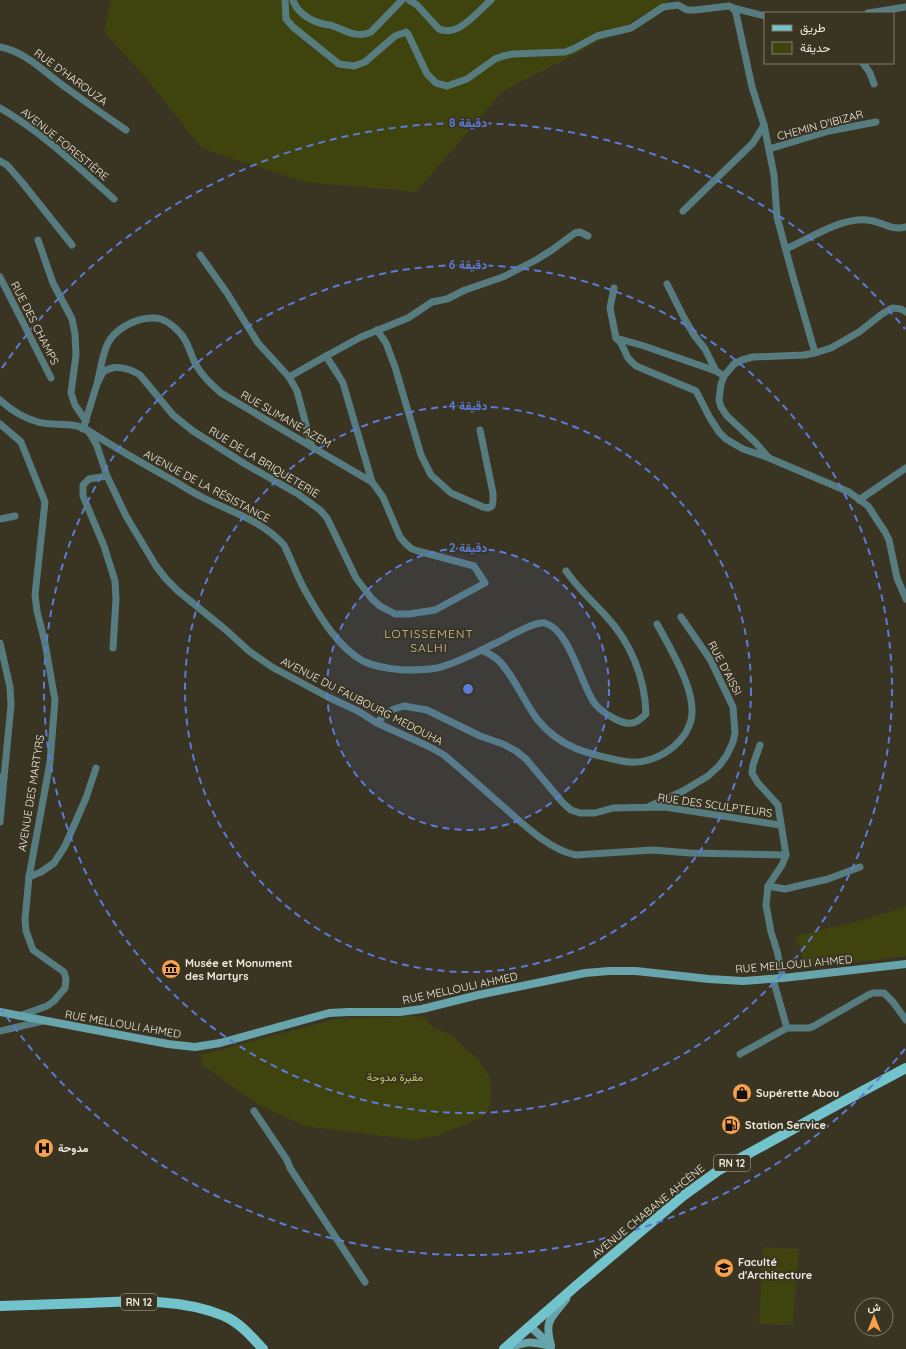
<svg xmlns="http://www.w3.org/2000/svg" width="906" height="1349" font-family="Quicksand,Vazirmatn,sans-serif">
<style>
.green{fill:#3f440f}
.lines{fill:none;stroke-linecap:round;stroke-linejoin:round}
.street{stroke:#577c80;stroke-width:7}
.secondary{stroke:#67a4ab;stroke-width:8}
.primary{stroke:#72c3cc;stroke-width:10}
.ring{fill:none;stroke:#5b7cda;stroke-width:2;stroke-dasharray:7 5}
.labels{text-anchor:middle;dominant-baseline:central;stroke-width:4;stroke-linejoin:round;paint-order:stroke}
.shield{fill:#3a3423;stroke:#b7b3a6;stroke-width:1}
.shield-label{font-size:10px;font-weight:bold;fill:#ede9de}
.street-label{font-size:11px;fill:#ede9de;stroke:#3a3423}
.poi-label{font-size:11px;font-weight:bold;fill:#ede9de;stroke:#3a3423;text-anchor:start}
.park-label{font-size:11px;fill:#bcc865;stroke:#3a3423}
.neighbourhood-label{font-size:12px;letter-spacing:1px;fill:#cac3ae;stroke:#3a3423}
.centre{fill:#5b7cda;stroke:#3a3423;stroke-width:2}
.ring-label{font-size:12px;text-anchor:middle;font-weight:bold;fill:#5b7cda;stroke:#3a3423;stroke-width:4;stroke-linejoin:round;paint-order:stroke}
</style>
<rect width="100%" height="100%" fill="#3a3423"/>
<g class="green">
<path d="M111,0H669L576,54L503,91L416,192L304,182L201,148L148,80L104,32Z"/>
<path d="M906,906V956L807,968L795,936C832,927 870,920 906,906Z"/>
<path d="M411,1016L424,1017L433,1028L452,1035L468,1051L477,1058L490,1078L492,1097L488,1112L482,1117L440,1135L415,1140L305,1126L261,1106L202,1065L201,1055L336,1019Z"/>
<path d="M763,1247L799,1249L793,1325L759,1324Z"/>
</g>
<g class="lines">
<g class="street">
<path d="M285,0L286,19L293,27L339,64L354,66L365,62L395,36L406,32L408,34L427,74L436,83L447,86L467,79L495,59L503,56L513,54L565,52L573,49L597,36L631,28L663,7L678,5L687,10H695L729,6L733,8L736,13L752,87L764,125L774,175L777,217L792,273L815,353L804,355L753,357L742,360L734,364L724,376L721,384L719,400L721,407L727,416L755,442L769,458L849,492L868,506L885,532L889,540L897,578L906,599"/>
<path d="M293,0C296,11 309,20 320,23C324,25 329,24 333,26C345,30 358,39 371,32L402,0"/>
<path d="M409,0L417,5L439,29C458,38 478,11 491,0"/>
<path d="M733,8L765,16"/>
<path d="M868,13L906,7"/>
<path d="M0,47C27,52 46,74 68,89C87,103 107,117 126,130"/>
<path d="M863,63L870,73L874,84"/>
<path d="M0,108C42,132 78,167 114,199"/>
<path d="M769,149L829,131L876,122"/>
<path d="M0,161L7,165L21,181L72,245"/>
<path d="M683,211L753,143L764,125"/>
<path d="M38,240L53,283L72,319L75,334L76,355L71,393L75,405L86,421"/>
<path d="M786,249C811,238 839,218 867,220C883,221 889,231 906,227"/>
<path d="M200,255L227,293L258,343L289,377"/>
<path d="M0,277L51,378"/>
<path d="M667,284L683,316L694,335L705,349L716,371"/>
<path d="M614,288L610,308L616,338L621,343L628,358L636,366L696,391L710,418L719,432L726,439L743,449L767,457"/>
<path d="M377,330L386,343L395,367L421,455L431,475L451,493L483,507L488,508L492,506L493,501V493L480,430"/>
<path d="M616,338L644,346L716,371L724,376"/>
<path d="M815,353L831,348L859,332L882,314L892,308L901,309L906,312"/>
<path d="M326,356L361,337L408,318L432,302L447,299L465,290L503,277L536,260L552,250L575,233L580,232L588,236"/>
<path d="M0,400C11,410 24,418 38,422C49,426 77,422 83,429H86L91,435L97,446L107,476L126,516L156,566L166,579L178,591L226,630L249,651L272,667L328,697L358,711L377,723L430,747L444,755C462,770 480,786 498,802C519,820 548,850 576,855L653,850L690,853L786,855"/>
<path d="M0,424L21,442L45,502L35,595L37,611L45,643L55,700L50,762L29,877L25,919L26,931L33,950L64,972L66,979L65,988L54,1001L47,1006L19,1016"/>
<path d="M83,429L97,384L103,372C115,364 129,368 140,375L173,415L193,431L245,464L298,494L320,510L327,518L356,578L372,599L380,606L395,614H409L435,610L485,583L474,566L418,551L412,549L406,544L400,537L383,497L372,482L312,447L221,393C211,384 201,375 195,363C190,353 188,341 180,333C174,326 164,318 154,318C137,317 114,329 107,345C102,357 100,372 97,384"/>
<path d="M89,431C117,449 147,466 176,482C184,487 192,492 200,496C228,511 262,520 284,545C292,561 298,579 307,594C320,617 339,648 363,661C375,667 390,669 404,670C414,670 426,670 437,668C458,663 479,651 498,642C508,637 535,621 545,623C570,630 581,685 595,704C601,711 609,716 617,720C630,726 636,724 646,714C645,677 630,641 605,615C591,600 577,587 566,571"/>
<path d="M312,447L297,391L289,377L326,356L337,373L343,383L372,482"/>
<path d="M107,476L89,479L83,485V496L104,546L115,581L116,599L113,648"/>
<path d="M859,500L906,468"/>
<path d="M0,519L15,516"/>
<path d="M0,643L10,687L11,705L4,778L0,777"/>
<path d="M481,650C486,652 492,655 497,659C512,672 524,702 537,719C560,748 588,754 622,761C646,766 671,754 685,734C687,730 690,725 691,720C698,693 670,648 657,624"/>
<path d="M377,723L387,713L394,709L404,706L427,710L480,736L503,744L516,751L526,759L563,803L571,810L580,813H595L613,808L665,807L780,825"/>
<path d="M760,745L753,765L752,773L758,783L778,805L786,855L782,865L768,886"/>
<path d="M650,806L683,791L708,776L719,766L727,755L733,742L735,733L733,707L710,659L681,617"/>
<path d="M0,822L4,778"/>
<path d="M29,877L41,872L54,863L65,846L86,798L96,768"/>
<path d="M783,978L777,951L771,932L766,905L768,886L785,889L828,879L860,867"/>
<path d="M773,979L787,1028H809L814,1026L868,995L873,993H884L893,1002L906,1020"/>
<path d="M0,1031L43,1021"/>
<path d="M740,1054L787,1028"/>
<path d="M254,1111L287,1160L290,1168L365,1282"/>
</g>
<g class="secondary">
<path d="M0,1012L168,1044L195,1047L220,1043L329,1013L348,1012H400L422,1009L478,995L585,973L609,971H636L709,979L743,981L783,978L906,964"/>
<path d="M530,1326L550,1345"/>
<path d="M551,1346C544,1319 551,1319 566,1299"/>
<path d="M508,1348C527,1341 531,1341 551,1346"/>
</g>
<g class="primary">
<path d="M0,1306C29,1305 59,1304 88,1303C133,1301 182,1298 224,1316C239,1322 252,1337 263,1349"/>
<path d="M504,1349L577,1285L683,1196L719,1170L844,1101L906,1068"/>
</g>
</g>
<circle cx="468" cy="689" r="141" fill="#5b7cda" fill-opacity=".12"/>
<g class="ring">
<circle cx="468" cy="689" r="141"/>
<circle cx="468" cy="689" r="283"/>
<circle cx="468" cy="689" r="424"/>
<path d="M905 1049A566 566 0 0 1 2 1010M2 368A566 566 0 0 1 905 329"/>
</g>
<defs>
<symbol id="museum-disc" viewBox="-11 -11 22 22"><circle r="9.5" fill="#f9a04c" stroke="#3a3423"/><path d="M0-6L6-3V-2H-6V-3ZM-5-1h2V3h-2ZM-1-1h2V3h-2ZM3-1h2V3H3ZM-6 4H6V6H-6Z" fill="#111"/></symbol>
<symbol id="shop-disc" viewBox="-11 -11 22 22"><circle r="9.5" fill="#f9a04c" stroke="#3a3423"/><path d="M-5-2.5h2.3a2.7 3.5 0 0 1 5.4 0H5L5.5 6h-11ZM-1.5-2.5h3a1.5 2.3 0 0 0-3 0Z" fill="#111"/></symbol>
<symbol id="fuel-disc" viewBox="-11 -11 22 22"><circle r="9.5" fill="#f9a04c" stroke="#3a3423"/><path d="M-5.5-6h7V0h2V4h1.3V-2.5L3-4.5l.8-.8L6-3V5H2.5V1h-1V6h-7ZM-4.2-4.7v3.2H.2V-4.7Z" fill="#111"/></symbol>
<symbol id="hospital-disc" viewBox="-11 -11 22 22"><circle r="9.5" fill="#f9a04c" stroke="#3a3423"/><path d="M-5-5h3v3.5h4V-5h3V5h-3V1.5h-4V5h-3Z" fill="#111"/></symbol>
<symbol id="university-disc" viewBox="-11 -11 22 22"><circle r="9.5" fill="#f9a04c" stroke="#3a3423"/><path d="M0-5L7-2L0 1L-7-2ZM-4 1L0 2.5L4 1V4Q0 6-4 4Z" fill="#111"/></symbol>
</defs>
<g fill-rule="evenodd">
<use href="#museum-disc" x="160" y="958" width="22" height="22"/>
<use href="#shop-disc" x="731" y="1082" width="22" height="22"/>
<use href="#fuel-disc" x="720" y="1114" width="22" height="22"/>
<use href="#hospital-disc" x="33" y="1137" width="22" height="22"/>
<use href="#university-disc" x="713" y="1257" width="22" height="22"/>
</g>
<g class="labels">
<g class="shield">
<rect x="714" y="1155" width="36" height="16" rx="3"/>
<rect x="121" y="1294" width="36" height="16" rx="3"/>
</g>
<g class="shield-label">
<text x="732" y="1163">RN 12</text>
<text x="139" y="1302">RN 12</text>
</g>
<g class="street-label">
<text transform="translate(71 77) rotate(36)">RUE D'HAROUZA</text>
<text transform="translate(820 125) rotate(-15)">CHEMIN D'IBIZAR</text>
<text transform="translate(65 144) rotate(39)">AVENUE FORESTIÈRE</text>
<text transform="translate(35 323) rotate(63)">RUE DES CHAMPS</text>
<text transform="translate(286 419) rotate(30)">RUE SLIMANE AZEM</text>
<text transform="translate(264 462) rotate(31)">RUE DE LA BRIQUETERIE</text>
<text transform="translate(207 486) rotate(28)">AVENUE DE LA RÉSISTANCE</text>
<text transform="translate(725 668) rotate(62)">RUE D'AISSI</text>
<text transform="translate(362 701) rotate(27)">AVENUE DU FAUBOURG MEDOUHA</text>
<text transform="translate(31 793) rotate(-81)">AVENUE DES MARTYRS</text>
<text transform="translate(715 805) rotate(8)">RUE DES SCULPTEURS</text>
<text transform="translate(794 964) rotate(-5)">RUE MELLOULI AHMED</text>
<text transform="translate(460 988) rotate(-12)">RUE MELLOULI AHMED</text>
<text transform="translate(123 1024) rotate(10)">RUE MELLOULI AHMED</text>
<text transform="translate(648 1211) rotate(-39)">AVENUE CHABANE AHCÈNE</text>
</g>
<g class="poi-label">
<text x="185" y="963">Musée et Monument<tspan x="185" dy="13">des Martyrs</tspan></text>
<text x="756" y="1093">Supérette Abou</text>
<text x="745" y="1125">Station Service</text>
<text x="58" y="1148">مدوحة</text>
<text x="738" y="1262">Faculté<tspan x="738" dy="13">d'Architecture</tspan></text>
</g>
<g class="park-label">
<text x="395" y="1077">مقبرة مدوحة</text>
</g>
<g class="neighbourhood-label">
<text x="429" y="633">LOTISSEMENT<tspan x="429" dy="14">SALHI</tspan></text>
</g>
</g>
<circle cx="468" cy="689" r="6" class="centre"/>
<g class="ring-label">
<text x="468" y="127">8 دقيقة</text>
<text x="468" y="269">6 دقيقة</text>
<text x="468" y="410">4 دقيقة</text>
<text x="468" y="552">2 دقيقة</text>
</g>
<rect x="764" y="12" width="130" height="52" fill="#3a3423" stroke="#827c6e"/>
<rect x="772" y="25" width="20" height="6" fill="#72c3cc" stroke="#827c6e"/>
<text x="800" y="32" font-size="12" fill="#ede9de">طريق</text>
<rect x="772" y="42" width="20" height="12" fill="#3f440f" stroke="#827c6e"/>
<text x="800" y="52" font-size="12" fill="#ede9de">حديقة</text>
<g transform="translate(874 1317)"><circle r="19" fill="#3a3423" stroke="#827c6e"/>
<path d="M0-3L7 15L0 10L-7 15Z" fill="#f9a04c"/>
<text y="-6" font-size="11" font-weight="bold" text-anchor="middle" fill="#ede9de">ش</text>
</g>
</svg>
